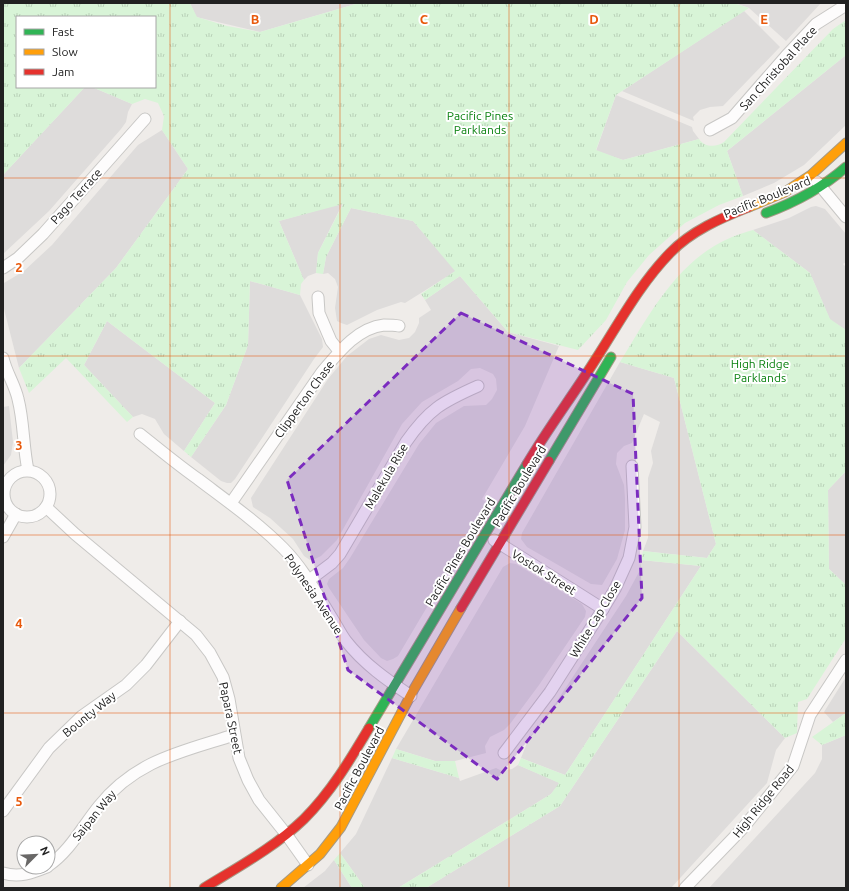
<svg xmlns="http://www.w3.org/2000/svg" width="849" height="891" font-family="Ubuntu,sans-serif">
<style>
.residential{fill:#dedcdb}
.park{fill:url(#park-tufts)}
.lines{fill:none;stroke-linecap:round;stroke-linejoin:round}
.street-casing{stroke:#c8c7c5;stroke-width:13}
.fast-casing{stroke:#a69a85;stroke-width:11}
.slow-casing{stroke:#a69a85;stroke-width:11}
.jam-casing{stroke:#a69a85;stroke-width:11}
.street{stroke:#fdfcfc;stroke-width:11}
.fast{stroke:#30b455;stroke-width:9}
.slow{stroke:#ff9f0a;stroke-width:9}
.jam{stroke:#e5322d;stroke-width:9}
.marked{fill:#7b2cbf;fill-opacity:0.2;stroke:#7b2cbf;stroke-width:3;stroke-dasharray:8 5;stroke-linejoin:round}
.grid{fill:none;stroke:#e8590c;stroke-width:1;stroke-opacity:0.55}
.labels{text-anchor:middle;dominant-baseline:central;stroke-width:4;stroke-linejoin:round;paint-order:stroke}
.street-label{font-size:12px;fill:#212121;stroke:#fff}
.park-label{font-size:12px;fill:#0b8211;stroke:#fff}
.grid-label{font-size:13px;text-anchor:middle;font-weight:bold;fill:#e8590c;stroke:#fff;stroke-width:4;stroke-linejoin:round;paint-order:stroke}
</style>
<defs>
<pattern id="park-tufts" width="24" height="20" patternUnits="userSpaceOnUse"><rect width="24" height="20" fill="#d8f4d7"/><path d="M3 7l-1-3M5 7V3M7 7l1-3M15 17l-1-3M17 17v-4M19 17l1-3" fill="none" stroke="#b9d1b8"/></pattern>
</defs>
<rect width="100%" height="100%" fill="#efece9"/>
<g class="residential">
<path d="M190,3H359L260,32L196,17Z"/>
<path d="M735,3H821L786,41L749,8Z"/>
<path d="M744,11L780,47L723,106L710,107L700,110L693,117L694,121L622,91Z"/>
<path d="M846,55V125L804,165L774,183L743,196L727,151Z"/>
<path d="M85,87H92L132,104L128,112L126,122L121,129L49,211L3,254V175Z"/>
<path d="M616,95L692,127L693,131L699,139L623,160L596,151Z"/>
<path d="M162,130L188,169L116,268L19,368L3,305V285L4,283L24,271L52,245L138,145Z"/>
<path d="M343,203L318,253L316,273L308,276L304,280L279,221Z"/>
<path d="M816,206L825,209L846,234V262L843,264L846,267V330L830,320L810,273L753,230L789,218L811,207Z"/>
<path d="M351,208L413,221L456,271L405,303L401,302L377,310L347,325L341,323L337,321L335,308L338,287L335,279L328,273L323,274L326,257Z"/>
<path d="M460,276L508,332L559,346L525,426L482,499L488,504L398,656L393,659L387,661L381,658L364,640L329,588L327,584L329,579L343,568L350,558L419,444L436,423L464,406L486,405L492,399L497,390L496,379L493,374L480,368L471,369L458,381L422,402L402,424L337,540L321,556L315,559L310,560L304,556L293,539L270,518L253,507L251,498L328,379L347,356L369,339L381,335L399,340L409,338L415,332L419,323V318L431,310L425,300Z"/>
<path d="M250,281L300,295L322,339L323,347L314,359L235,479L231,483H227L221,481L191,457L226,405L248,345Z"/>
<path d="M107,321L215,403L184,451L164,434L155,419L142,414L133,417L84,365Z"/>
<path d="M620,362L674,378L716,544L707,558L643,551L648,538V478L653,463L651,451L660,422L644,414L632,443L624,446L617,453L616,464L624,485L625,498V530L617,559L602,585L591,584L527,547L521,539L522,533Z"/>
<path d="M9,406L13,442L11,455L3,466V407Z"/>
<path d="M846,471V585L829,569L828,490Z"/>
<path d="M641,560L701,566L565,775L521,758L529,738L555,704L626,596L639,572Z"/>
<path d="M510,563L516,564L582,604L586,611L585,617L539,685L510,724L504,730L490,737L485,746L486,753L455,761H435L396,749L503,567Z"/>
<path d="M677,631L785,738L776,750L767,783L671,888H426L560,806Z"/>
<path d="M846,677V713L833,722L824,712Z"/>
<path d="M846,735V888H709L815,773L822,759V745Z"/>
<path d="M392,758L459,778L460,781L496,768L502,771L512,769L518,765L560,783L551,794L398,888H365L340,853L356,834Z"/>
<path d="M334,860L352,888H303L325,871Z"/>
</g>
<g class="park">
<path d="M3,3H190L197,17L227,26L260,32L359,3H734L749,8L616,95L596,150L623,160L699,139C705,148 717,147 724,142L833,29L846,20V55L727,151L743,196L719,205L685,223L649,255L627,282L606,320L578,350L508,332L460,276L425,300L421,294L455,271L413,221L351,208L326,257L323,274L316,273L318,253L343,204L279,221L304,280L301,284L300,295L250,281L248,345L226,405L191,457L184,451L215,403L107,321L84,365L133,417L127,422L66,358L29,393L19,368L116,268L188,169L162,130L164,116L158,103L145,99L132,104L92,87H155V17H17V87H85L3,175Z"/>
<path d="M753,230L810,273L830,319L846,330V471L828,490L829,569L846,585V638L807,699L798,702L797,733L785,738L677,631L560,806L426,888H398L551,794L559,783L518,765L521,758L565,775L701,566L641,560L643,551L707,558L716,544L674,378L620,362C649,315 678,259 732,237C739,234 746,232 753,230Z"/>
<path d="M846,713V735L822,745L812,737Z"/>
<path d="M396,749L435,761H455L459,778L392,758Z"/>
<path d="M340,853L365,888H352L334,860Z"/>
</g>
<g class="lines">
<defs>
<g id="street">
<path d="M710,130L732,118L786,56L816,24L846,5"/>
<path d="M817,182L846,217"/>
<path d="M3,268L18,258L43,234L145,119"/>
<path d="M318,297L319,313L331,341L339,351"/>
<path d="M3,358C6,372 15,385 18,399C24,422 23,447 28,470"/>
<path d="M140,434C159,449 178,465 198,479C227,501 257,522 283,548C302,567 316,592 330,615C336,624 340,633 346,641C364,664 387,680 411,696"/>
<circle cx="27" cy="494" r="23"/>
<path d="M231,503L322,372C338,353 357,328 384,325C389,325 394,325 399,326"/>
<path d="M46,507L75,534L196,635L210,653L223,677L229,699L239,758L248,780L259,800L286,834L308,865"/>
<path d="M3,537L16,514"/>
<path d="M494,540L603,609"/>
<path d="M308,581L332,563L340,554L406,442C429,409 442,402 478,386"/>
<path d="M504,753L550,692L603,609L615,589L629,558L635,527L632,466"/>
<path d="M3,811L49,748L82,716L126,685L146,665L180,621"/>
<path d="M48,866C70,851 82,827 99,806C136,760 181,752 234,735"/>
<path d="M3,873C19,878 32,873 47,867"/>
<path d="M685,888L743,828L793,766L810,715L846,660"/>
</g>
<g id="fast">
<path d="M766,213C796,202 822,188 846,167"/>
<path d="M549,461L611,357"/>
<path d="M369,728L527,464"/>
</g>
<g id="slow">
<path d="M749,207L785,192L811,175L846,143"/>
<path d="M281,888L320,854L341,827L414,689L461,608"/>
</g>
<g id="jam">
<path d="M527,464C547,430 571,398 592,365C617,327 638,286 670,253C691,231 721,218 749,207"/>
<path d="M461,608L549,461"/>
<path d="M204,888C238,867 275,847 304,819C331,792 350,760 369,728"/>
</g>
</defs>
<use href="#street" class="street-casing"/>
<use href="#fast" class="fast-casing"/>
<use href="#slow" class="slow-casing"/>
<use href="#jam" class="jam-casing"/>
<use href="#street" class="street"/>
<use href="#fast" class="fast"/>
<use href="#slow" class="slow"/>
<use href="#jam" class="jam"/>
</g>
<path class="marked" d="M461,313L633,394L642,598L497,779L348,670L287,480Z"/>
<path class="grid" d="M170,3V888M340,3V888M509,3V888M679,3V888M3,178H846M3,356H846M3,535H846M3,713H846"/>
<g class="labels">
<g class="street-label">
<text transform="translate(778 68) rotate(-48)">San Christobal Place</text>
<text transform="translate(76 196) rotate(-48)">Pago Terrace</text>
<text transform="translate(767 197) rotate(-22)">Pacific Boulevard</text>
<text transform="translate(304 399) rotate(-54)">Clipperton Chase</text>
<text transform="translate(386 476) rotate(-60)">Malekula Rise</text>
<text transform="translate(519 486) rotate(-59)">Pacific Boulevard</text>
<text transform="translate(460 552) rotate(-59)">Pacific Pines Boulevard</text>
<text transform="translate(544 572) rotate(32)">Vostok Street</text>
<text transform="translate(314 594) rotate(56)">Polynesia Avenue</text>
<text transform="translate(595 619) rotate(-59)">White Cap Close</text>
<text transform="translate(89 714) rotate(-39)">Bounty Way</text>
<text transform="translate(231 718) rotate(78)">Papara Street</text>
<text transform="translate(359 768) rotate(-62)">Pacific Boulevard</text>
<text transform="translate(763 801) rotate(-51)">High Ridge Road</text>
<text transform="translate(94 815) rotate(-51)">Saipan Way</text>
</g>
<g class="park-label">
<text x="480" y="115">Pacific Pines<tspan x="480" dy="14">Parklands</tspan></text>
<text x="760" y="363">High Ridge<tspan x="760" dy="14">Parklands</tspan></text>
</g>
</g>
<g class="grid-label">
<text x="255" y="24">B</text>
<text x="424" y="24">C</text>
<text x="594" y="24">D</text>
<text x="764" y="24">E</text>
<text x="19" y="272">2</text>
<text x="19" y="450">3</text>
<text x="19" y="628">4</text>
<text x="19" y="806">5</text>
</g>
<rect width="849" height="891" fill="none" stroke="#212121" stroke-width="8"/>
<rect x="16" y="16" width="140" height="72" fill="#ffffff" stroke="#a6a6a6"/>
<rect x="24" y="29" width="20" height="6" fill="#30b455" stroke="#a6a6a6"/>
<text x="52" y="36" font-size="12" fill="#212121">Fast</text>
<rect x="24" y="49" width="20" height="6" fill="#ff9f0a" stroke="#a6a6a6"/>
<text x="52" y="56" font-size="12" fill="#212121">Slow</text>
<rect x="24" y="69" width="20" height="6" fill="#e5322d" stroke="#a6a6a6"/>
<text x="52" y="76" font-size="12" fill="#212121">Jam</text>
<g transform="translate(36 855) rotate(66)"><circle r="19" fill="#ffffff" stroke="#a6a6a6"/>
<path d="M0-3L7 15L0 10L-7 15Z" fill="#696867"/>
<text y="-6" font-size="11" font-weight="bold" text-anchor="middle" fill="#212121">N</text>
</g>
</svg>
